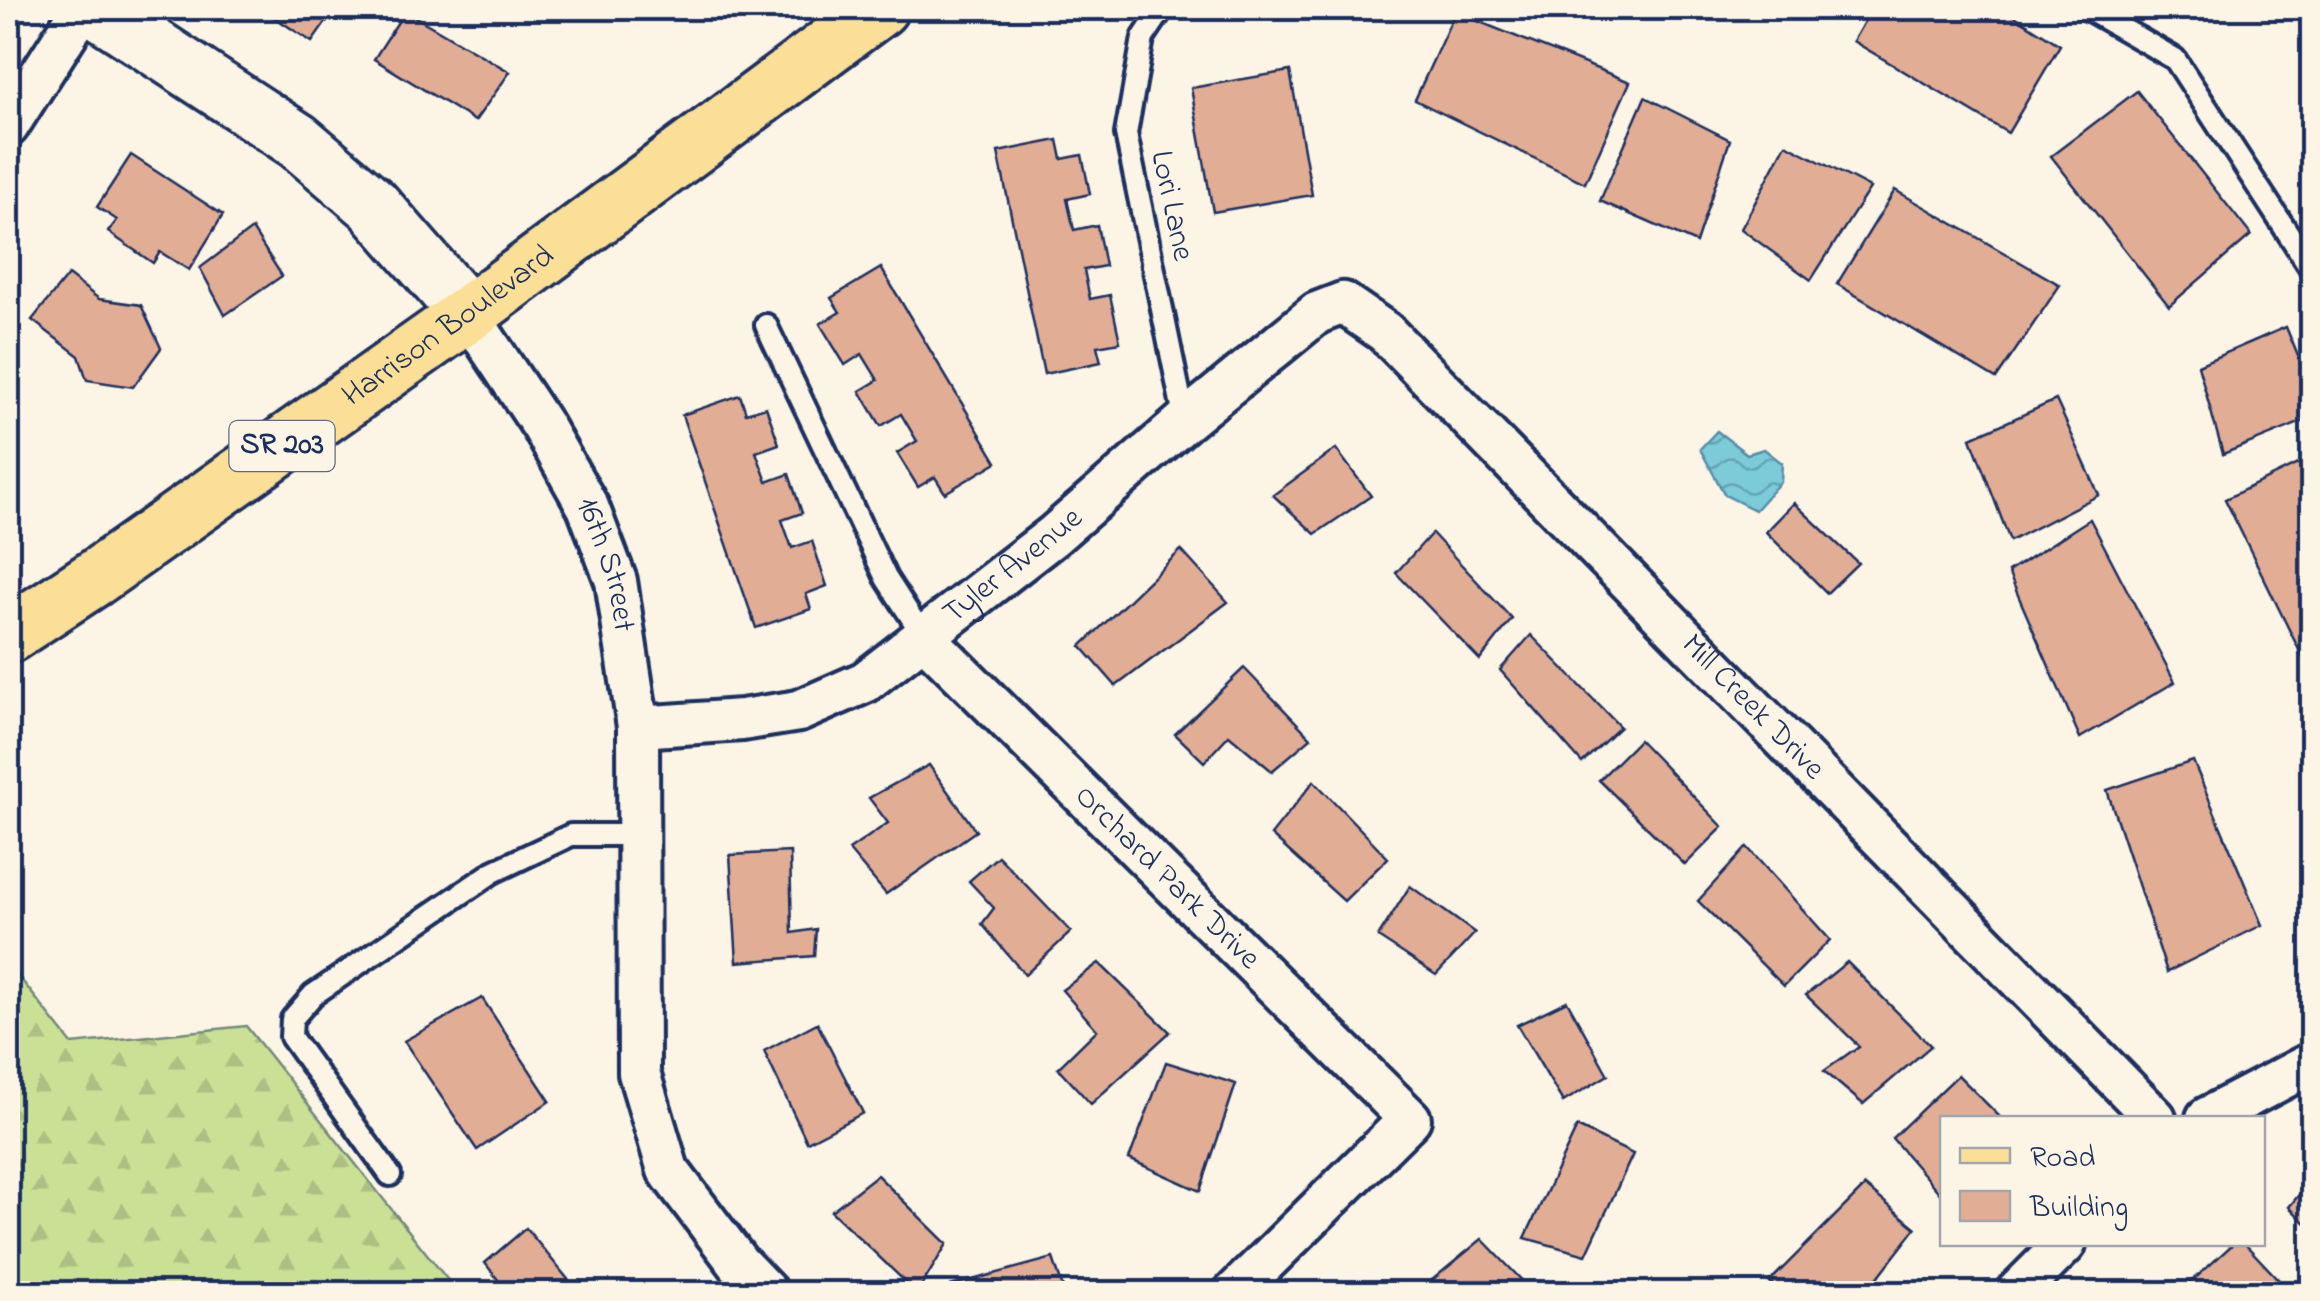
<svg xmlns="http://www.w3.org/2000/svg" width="2320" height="1301" font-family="'Indie Flower',sans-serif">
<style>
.forest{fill:url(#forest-firs);stroke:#72887a;stroke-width:2.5}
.water{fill:url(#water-waves);stroke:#558da8;stroke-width:2.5}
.building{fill:#e2ad95;stroke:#1b2f5e;stroke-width:2.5}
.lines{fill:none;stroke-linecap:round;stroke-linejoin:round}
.lane-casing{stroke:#1b2f5e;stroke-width:28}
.street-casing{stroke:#1b2f5e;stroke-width:48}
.secondary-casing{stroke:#1b2f5e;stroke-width:62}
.primary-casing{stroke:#1b2f5e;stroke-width:62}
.lane{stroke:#fcf5e5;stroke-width:20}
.street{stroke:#fcf5e5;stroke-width:40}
.secondary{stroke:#fcf5e5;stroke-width:55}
.primary{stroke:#fbdf96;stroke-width:55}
.labels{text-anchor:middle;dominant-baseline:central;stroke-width:8;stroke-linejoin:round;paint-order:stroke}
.shield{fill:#fcf5e5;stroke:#5e6a86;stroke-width:2.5}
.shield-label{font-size:30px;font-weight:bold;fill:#1b2f5e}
.street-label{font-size:32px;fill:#1b2f5e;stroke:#fcf5e5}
</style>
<defs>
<pattern id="forest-firs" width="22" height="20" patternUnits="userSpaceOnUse" patternTransform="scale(2.5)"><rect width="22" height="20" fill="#c9e095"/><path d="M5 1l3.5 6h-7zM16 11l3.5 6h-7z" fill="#acc083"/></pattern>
<pattern id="water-waves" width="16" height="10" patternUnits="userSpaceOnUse" patternTransform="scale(2.5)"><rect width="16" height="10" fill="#7ccbd9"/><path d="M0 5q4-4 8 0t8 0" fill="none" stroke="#65a5b3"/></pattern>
</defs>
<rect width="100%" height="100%" fill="#fcf5e5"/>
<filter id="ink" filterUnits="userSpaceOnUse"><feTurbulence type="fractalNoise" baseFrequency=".01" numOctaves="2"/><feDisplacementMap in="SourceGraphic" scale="20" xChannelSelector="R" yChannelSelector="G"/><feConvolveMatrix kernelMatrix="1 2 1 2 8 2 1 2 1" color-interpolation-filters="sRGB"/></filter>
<g filter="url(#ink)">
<path class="forest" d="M8,963L72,1044L246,1026L458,1293H8Z"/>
<path class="water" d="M1717,431L1747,454L1764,449L1782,463L1781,481L1755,510L1725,495L1700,449Z"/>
<g class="building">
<path d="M260,8H336L312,42Z"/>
<path d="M1872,8H2002L2060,45L2008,133L1853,41Z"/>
<path d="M405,11L510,72L475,121L374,59Z"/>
<path d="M1455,12L1630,82L1585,183L1415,100Z"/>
<path d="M1290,71L1312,195L1213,212L1191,88Z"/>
<path d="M2137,91L2251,235L2169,306L2051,156Z"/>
<path d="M1645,97L1730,140L1696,243L1600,201Z"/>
<path d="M1058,140L1062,159L1082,155L1090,194L1067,199L1074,230L1097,225L1105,266L1084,270L1090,299L1110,295L1120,342L1097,346L1101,362L1044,374L998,152Z"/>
<path d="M1786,144L1870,188L1811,280L1741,229Z"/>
<path d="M131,155L223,215L189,270L160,252L153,263L108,232L117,220L97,207Z"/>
<path d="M1895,190L2060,285L1996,379L1837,284Z"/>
<path d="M252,229L282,276L225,315L200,268Z"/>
<path d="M881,268L997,462L945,493L935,477L918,487L897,453L917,441L901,414L881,426L860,391L878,380L862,354L845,365L820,324L840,312L831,298Z"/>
<path d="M68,275L99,299L141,305L161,348L133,387L87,380L79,356L32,320Z"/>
<path d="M2286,327L2312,390V418L2223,454L2198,365Z"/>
<path d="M740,395L746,413L766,407L779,444L756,452L767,482L789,474L802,513L782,520L792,548L812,541L827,586L806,594L811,609L756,628L682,415Z"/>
<path d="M2056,400L2099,495L2010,541L1971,438Z"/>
<path d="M1336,449L1371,496L1315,534L1273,495Z"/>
<path d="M2310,458L2312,660L2306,664L2225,499Z"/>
<path d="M1794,503L1858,563L1827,593L1766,532Z"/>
<path d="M2090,519L2175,682L2080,738L2008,572Z"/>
<path d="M1432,533L1512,619L1480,660L1396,573Z"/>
<path d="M1181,550L1228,602L1116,686L1081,646Z"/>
<path d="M1531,635L1620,727L1582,763L1500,670Z"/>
<path d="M1244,668L1311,738L1272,771L1229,735L1204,762L1175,734Z"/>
<path d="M1639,740L1723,827L1685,865L1599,780Z"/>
<path d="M2193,761L2262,925L2167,972L2107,790Z"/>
<path d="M929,765L976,831L886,894L849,850L888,823L869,798Z"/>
<path d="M1314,781L1388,858L1344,901L1271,835Z"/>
<path d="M1747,847L1830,940L1784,986L1698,901Z"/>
<path d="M790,852L792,933L816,929L814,956L737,962L730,855Z"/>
<path d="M998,856L1071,932L1025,975L982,924L994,908L969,881Z"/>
<path d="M1410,886L1475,933L1436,975L1378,937Z"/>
<path d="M1847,962L1931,1046L1863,1104L1824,1071L1859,1046L1806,995Z"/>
<path d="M1099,963L1170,1032L1091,1104L1058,1068L1097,1030L1062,990Z"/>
<path d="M482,998L550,1101L477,1150L404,1041Z"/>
<path d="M1567,1001L1608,1075L1563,1102L1517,1025Z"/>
<path d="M817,1023L863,1113L807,1142L764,1051Z"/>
<path d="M1166,1062L1236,1084L1200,1191L1129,1159Z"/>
<path d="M1958,1075L2001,1118H1942V1196L1892,1138Z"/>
<path d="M1577,1127L1633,1154L1586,1255L1525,1238Z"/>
<path d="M877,1175L947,1244L917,1293L831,1211Z"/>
<path d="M2312,1179V1229L2289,1207Z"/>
<path d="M1865,1186L1916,1228L1865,1294H1786L1769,1282Z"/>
<path d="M526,1228L580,1294H509L485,1263Z"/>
<path d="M1482,1239L1535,1294H1415Z"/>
<path d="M2233,1244H2245L2292,1294H2178Z"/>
<path d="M1053,1258L1065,1294H951L950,1286Z"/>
</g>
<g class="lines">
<defs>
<g id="lane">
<path d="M1163,8L1143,38L1126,134L1185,421"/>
<path d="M2086,8L2175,59L2312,270"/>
<path d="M766,325L886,578L924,637"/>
<path d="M390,1175L291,1037L292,1019L313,995L493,872L571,835H638"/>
</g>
<g id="street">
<path d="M8,126L83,8"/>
<path id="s1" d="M468,314L543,427L588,507L616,581L638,727L639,1073L668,1170L739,1264L768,1294"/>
<path id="s2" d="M924,637L1410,1119L1233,1294"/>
<path id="s3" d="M638,727L742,720L799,711L865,682L1053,536L1185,421L1317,313L1343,303L1385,332L2155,1118"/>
<path d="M2207,1118L2312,1063"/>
<path d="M2015,1294L2065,1244"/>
</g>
<path id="secondary" d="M95,8L298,141L373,205L468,314"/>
<g id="primary">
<path id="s4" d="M8,635L95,578L468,314L880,8"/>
</g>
</defs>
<use href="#lane" class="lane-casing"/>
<use href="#street" class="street-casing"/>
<use href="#secondary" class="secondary-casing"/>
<use href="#primary" class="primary-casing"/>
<use href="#lane" class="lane"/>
<use href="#street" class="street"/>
<use href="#secondary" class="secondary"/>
<use href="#primary" class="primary"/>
</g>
</g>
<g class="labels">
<rect class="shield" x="229.5" y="421" width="105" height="50" rx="8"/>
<g class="shield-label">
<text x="282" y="446">SR 203</text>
</g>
<g class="street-label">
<text transform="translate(1171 206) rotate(78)">Lori Lane</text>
<text stroke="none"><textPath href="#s4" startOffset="538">Harrison Boulevard</textPath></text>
<text stroke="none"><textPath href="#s1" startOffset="288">16th Street</textPath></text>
<text stroke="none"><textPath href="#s3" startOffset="422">Tyler Avenue</textPath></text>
<text stroke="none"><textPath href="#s3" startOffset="1422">Mill Creek Drive</textPath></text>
<text stroke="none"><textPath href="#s2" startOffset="342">Orchard Park Drive</textPath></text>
</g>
</g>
<rect width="2320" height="1301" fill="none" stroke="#fcf5e5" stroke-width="40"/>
<rect x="20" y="20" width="2280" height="1261" fill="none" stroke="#1b2f5e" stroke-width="4" filter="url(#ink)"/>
<rect x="1940" y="1116" width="325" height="130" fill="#fcf5e5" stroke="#a2a6af" stroke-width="2.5"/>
<rect x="1960" y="1148" width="50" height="15" fill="#fbdf96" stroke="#a2a6af" stroke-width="2.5"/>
<text x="2030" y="1166" font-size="30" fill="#1b2f5e">Road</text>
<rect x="1960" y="1191" width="50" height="30" fill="#e2ad95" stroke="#a2a6af" stroke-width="2.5"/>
<text x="2030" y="1216" font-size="30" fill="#1b2f5e">Building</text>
</svg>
